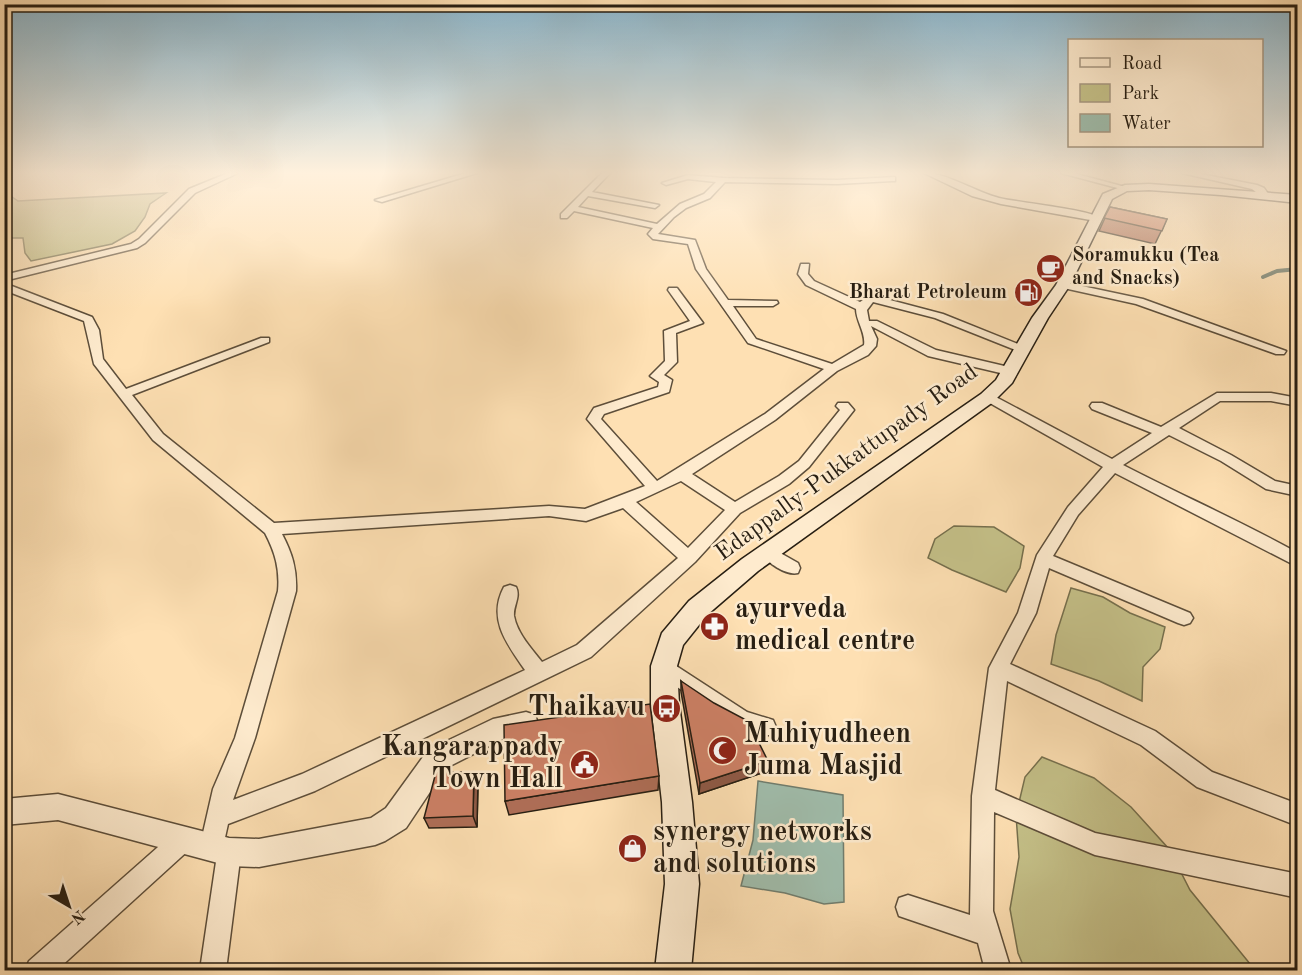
<svg xmlns="http://www.w3.org/2000/svg" width="1302" height="975" font-family="'Old Standard TT',serif">
<style>
.green{fill:#c5c189;stroke:#76704e;stroke-width:1.5}
.water{fill:#a0bdac;stroke:#707d6e;stroke-width:1.5}
.lines{fill:none;stroke-linecap:round;stroke-linejoin:round}
.stream{stroke:#707d6e;stroke-width:4}
.minor-casing{stroke:#5d4e3a;stroke-width:3}
.tertiary-casing{stroke:#5d4e3a;stroke-width:3}
.secondary-casing{stroke:#271e12;stroke-width:3}
.minor{fill:#feebce;fill-rule:evenodd}
.tertiary{fill:#feebce;fill-rule:evenodd}
.secondary{fill:#feebce;fill-rule:evenodd}
.wall{fill:#af6e57;stroke:#271e12;stroke-width:1.5}
.shaded-wall{fill:#8f5a47;stroke:#271e12;stroke-width:1.5}
.building{fill:#cc8065;stroke:#271e12;stroke-width:1.5}
.labels{text-anchor:middle;dominant-baseline:central;stroke-width:5;stroke-linejoin:round;paint-order:stroke}
.far-poi-label{font-size:20px;font-weight:bold;fill:#271e12;stroke:#feebce;text-anchor:start}
.street-label{font-size:24px;fill:#271e12;stroke:#feebce}
.near-poi-label{font-size:28px;font-weight:bold;fill:#271e12;stroke:#feebce;text-anchor:start}
</style>
<rect width="100%" height="100%" fill="#fee0b3"/>
<filter id="stains"><feTurbulence type="fractalNoise" baseFrequency=".00333" numOctaves="4"/><feColorMatrix values="0 0 0 0 .2 0 0 0 0 .09 0 0 0 0 .02 0 0 0 .5 -.17"/></filter>
<radialGradient id="worn" r=".72"><stop offset=".6" stop-color="#630" stop-opacity="0"/><stop offset="1" stop-color="#630" stop-opacity=".3"/></radialGradient>
<g class="green">
<path d="M5,192L18,201L166,193L150,204L145,217L135,231L112,244L31,261L25,253L23,238H5Z"/>
<path d="M954,526L994,527L1024,546L1020,568L1006,592L952,570L928,558L935,539Z"/>
<path d="M1071,588L1103,597L1130,613L1165,627L1160,649L1143,667L1142,701L1099,681L1051,664L1056,635Z"/>
<path d="M1042,757L1094,778L1131,807L1169,849L1190,890L1255,970H1025L1018,953L1010,909L1019,857L1016,815L1025,777Z"/>
</g>
<path class="water" d="M758,781L843,795L844,902L824,904L785,893L741,886L753,840Z"/>
<g class="lines">
<path class="stream" d="M1263,277L1277,271L1298,269"/>
<defs>
<g id="minor">
<path d="M228,173H238L195,193L145,243L137,248L4,281V275L131,244L139,239L189,189Z"/>
<path d="M466,173H477L382,202L375,200Z"/>
<path d="M602,173H610L592,192L659,205L655,208L588,196L578,207L657,224L680,204L704,194L716,182L688,179L666,185L662,183L688,175L723,178L837,180L895,177V181H892L837,184L725,182L710,198L686,208L674,217L658,234L695,240L706,269L728,300L777,301L778,303L773,306H733L756,339L832,364L864,345C866,333 856,321 856,309L806,285L798,274L801,264H809L808,274L814,281L860,302L871,295L943,314L1028,348L1022,352L1018,351L935,318L873,302L867,310L869,321H877L936,350L1013,368L1015,371L1009,375L928,356L871,326L877,339L876,346L868,355L837,371L775,420L692,474L735,502L779,476L799,461L840,410L836,406L838,403H848L854,410L809,467L789,484L740,513L695,562L591,657L315,791L228,824L224,842L229,840L237,844L241,852L226,970H200L217,855L212,858L204,854L200,846L213,789L235,738L278,591C280,569 275,552 265,533L153,440L94,364L84,321L4,290V283L92,317L99,330L103,359L126,389L261,338H269V342L132,395L163,434L274,523L549,506L585,509L645,486L587,419L594,408L658,387L659,382L650,376L665,361L664,331L690,321L668,290L669,288H677L703,323L676,333L677,362L664,375L672,380L669,392L604,414L601,419L657,481L765,414L824,369L748,343L696,269L688,244L653,239L648,234L653,228L574,211L567,218H561V214ZM681,481L725,510L688,548L636,502ZM623,508L678,558L577,645L542,662C531,648 517,633 514,616C513,606 521,597 516,587L510,585L504,587C487,619 507,644 525,670L302,774L233,800L255,738L296,591C297,569 292,553 282,534L549,516L586,521Z"/>
<path d="M924,173C942,171 978,193 999,198C1021,203 1086,209 1100,218L1096,221L1001,204L972,196Z"/>
<path d="M1061,173H1073L1129,188L1125,190Z"/>
<path d="M1182,173H1196L1257,185L1264,188L1269,195L1262,197L1252,189Z"/>
<path d="M1063,282L1143,299L1286,351L1284,354H1276L1136,304L1059,287V283Z"/>
<path d="M1217,393H1271L1298,398V406L1271,401H1220L1179,428L1231,455L1275,481L1298,486V496L1266,489L1221,461L1169,435L1123,465C1181,495 1240,521 1298,553V567L1115,473L1078,515L1053,556L1190,613L1193,618L1190,623L1184,625L1178,623L1049,568L1036,613L1010,664L1155,731L1212,772L1298,804V826L1197,787L1141,745L1007,681L995,790L1095,833L1298,874V898L1095,855L994,812L993,911L1011,970H985L978,943L899,916L896,907L899,898L908,895L970,915L972,796L989,668L1018,613L1037,555L1068,507L1103,467L981,398L982,395H992L1112,459L1152,433L1092,409L1090,406L1092,403H1102L1161,427Z"/>
<path d="M768,546L798,563L800,568L798,573C786,576 766,562 760,552L762,548Z"/>
<path d="M664,658L747,712L773,720L776,727L773,734C747,744 680,688 657,672L654,666L657,660Z"/>
<path d="M183,829L191,832L194,840L191,848L57,970H25L29,961L175,832Z"/>
</g>
<path id="tertiary" d="M526,712L535,715L538,723L535,731L505,738L446,768L406,828L385,841L375,845L259,867L229,866L58,820L4,825V799L58,794L229,838L259,839L371,818L386,808L428,750L493,719Z"/>
<path id="secondary" d="M1149,184L1298,195V203L1221,195L1149,190L1127,191L1112,199L1070,285L1048,318L1012,383L993,402L758,571L707,615L683,645L677,666L679,704L692,802L699,884L691,970H655L665,884L662,802L651,704V666L662,633L689,601L742,559L981,394L996,380L1032,318L1056,285L1103,194L1125,185Z"/>
</defs>
<use href="#minor" class="minor-casing"/>
<use href="#tertiary" class="tertiary-casing"/>
<use href="#secondary" class="secondary-casing"/>
<use href="#minor" class="minor"/>
<use href="#tertiary" class="tertiary"/>
<use href="#secondary" class="secondary"/>
</g>
<g class="wall">
<path d="M1110,207L1167,219L1155,244L1099,231Z"/>
<path d="M681,681L765,772L699,794L681,692Z"/>
<path d="M659,776L658,790L509,815L505,801Z"/>
<path d="M478,783L477,827L429,828L424,818Z"/>
</g>
<g class="shaded-wall">
<path d="M768,761L765,772L699,794L700,783Z"/>
<path d="M474,772L478,783L477,827L473,816Z"/>
</g>
<g class="building">
<path d="M1110,207L1167,219L1162,231L1104,218Z"/>
<path d="M681,681L714,703L748,721L768,761L700,783Z"/>
<path d="M650,704L659,776L505,801L504,725Z"/>
<path d="M436,772H474L473,816L424,818Z"/>
</g>
<linearGradient id="sky" x2="0" y2="1"><stop stop-color="#8bb8d0"/><stop offset="0.56" stop-color="#fff1dd"/><stop offset="1" stop-color="#fff1dd" stop-opacity="0"/></linearGradient>
<rect width="1302" height="309" fill="url(#sky)"/>
<defs>
<symbol id="cafe-disc" viewBox="-11 -11 22 22"><circle r="9.5" fill="#8f2418" stroke="#feebce"/><path d="M-5.5-4.5H6V0H3Q3 3.5 0 3.5H-2.5Q-5.5 3.5-5.5 0ZM3-3.2v2h1.7v-2ZM-6 4.5H4V6H-6Z" fill="#fff"/></symbol>
<symbol id="fuel-disc" viewBox="-11 -11 22 22"><circle r="9.5" fill="#8f2418" stroke="#feebce"/><path d="M-5.5-6h7V0h2V4h1.3V-2.5L3-4.5l.8-.8L6-3V5H2.5V1h-1V6h-7ZM-4.2-4.7v3.2H.2V-4.7Z" fill="#fff"/></symbol>
<symbol id="pharmacy-disc" viewBox="-11 -11 22 22"><circle r="9.5" fill="#8f2418" stroke="#feebce"/><path d="M-2-6h4v4h4v4h-4v4h-4v-4h-4v-4h4Z" fill="#fff"/></symbol>
<symbol id="bus-disc" viewBox="-11 -11 22 22"><circle r="9.5" fill="#8f2418" stroke="#feebce"/><path d="M-5-6H5V4H4V6H2V4H-2V6H-4V4H-5ZM-3.5-4V0h7V-4ZM-3.5 1.2v1.5H-2V1.2ZM2 1.2v1.5H3.5V1.2Z" fill="#fff"/></symbol>
<symbol id="mosque-disc" viewBox="-11 -11 22 22"><circle r="9.5" fill="#8f2418" stroke="#feebce"/><path d="M3.5-4.9A6 6 0 1 0 3.5 4.9A5 5 0 1 1 3.5-4.9Z" fill="#fff"/></symbol>
<symbol id="civic-disc" viewBox="-11 -11 22 22"><circle r="9.5" fill="#8f2418" stroke="#feebce"/><path d="M-.6-6.5H3V-4.5H.6V-3L4-1V1h2V6H-6V1h2V-1L-.6-3ZM-1.2 2.5V6h2.4V2.5Z" fill="#fff"/></symbol>
<symbol id="shop-disc" viewBox="-11 -11 22 22"><circle r="9.5" fill="#8f2418" stroke="#feebce"/><path d="M-5-2.5h2.3a2.7 3.5 0 0 1 5.4 0H5L5.5 6h-11ZM-1.5-2.5h3a1.5 2.3 0 0 0-3 0Z" fill="#fff"/></symbol>
</defs>
<g fill-rule="evenodd">
<use href="#cafe-disc" x="1034" y="252" width="33" height="33"/>
<use href="#fuel-disc" x="1012" y="276" width="33" height="33"/>
<use href="#pharmacy-disc" x="698" y="610" width="33" height="33"/>
<use href="#bus-disc" x="650" y="692" width="33" height="33"/>
<use href="#mosque-disc" x="706" y="734" width="33" height="33"/>
<use href="#civic-disc" x="568" y="748" width="33" height="33"/>
<use href="#shop-disc" x="616" y="832" width="33" height="33"/>
</g>
<g class="labels">
<g class="far-poi-label">
<text x="1072" y="256">Soramukku (Tea<tspan x="1072" dy="23">and Snacks)</tspan></text>
<text x="1007" y="293" text-anchor="end">Bharat Petroleum</text>
</g>
<g class="street-label">
<text transform="translate(847 463) rotate(-36)">Edappally-Pukkattupady Road</text>
</g>
<g class="near-poi-label">
<text x="735" y="610">ayurveda<tspan x="735" dy="32">medical centre</tspan></text>
<text x="645" y="708" text-anchor="end">Thaikavu</text>
<text x="744" y="735">Muhiyudheen<tspan x="744" dy="32">Juma Masjid</tspan></text>
<text x="563" y="748" text-anchor="end">Kangarappady<tspan x="563" dy="32">Town Hall</tspan></text>
<text x="653" y="833">synergy networks<tspan x="653" dy="32">and solutions</tspan></text>
</g>
</g>
<rect width="1302" height="975" fill="none" stroke="#fee0b3" stroke-width="24"/>
<rect x="6" y="6" width="1290" height="963" fill="none" stroke="#271e12" stroke-width="3"/>
<rect x="12" y="12" width="1278" height="951" fill="none" stroke="#271e12" stroke-width="1.5"/>
<rect x="1068" y="39" width="195" height="108" fill="#feebce" stroke="#a89983" stroke-width="1.5"/>
<rect x="1080" y="58" width="30" height="9" fill="#feebce" stroke="#a89983" stroke-width="1.5"/>
<text x="1122" y="69" font-size="18" fill="#271e12">Road</text>
<rect x="1080" y="84" width="30" height="18" fill="#c5c189" stroke="#a89983" stroke-width="1.5"/>
<text x="1122" y="99" font-size="18" fill="#271e12">Park</text>
<rect x="1080" y="114" width="30" height="18" fill="#a0bdac" stroke="#a89983" stroke-width="1.5"/>
<text x="1122" y="129" font-size="18" fill="#271e12">Water</text>
<g transform="translate(69 906) rotate(141)" stroke="#feebce" stroke-width="4.5" paint-order="stroke">
<path d="M0-4.5L10 22L0 15L-10 22Z" fill="#271e12"/>
<text y="-9" font-size="16" font-weight="bold" text-anchor="middle" fill="#271e12">N</text>
</g>
<rect width="100%" height="100%" filter="url(#stains)"/>
<rect width="100%" height="100%" fill="url(#worn)"/>
</svg>
